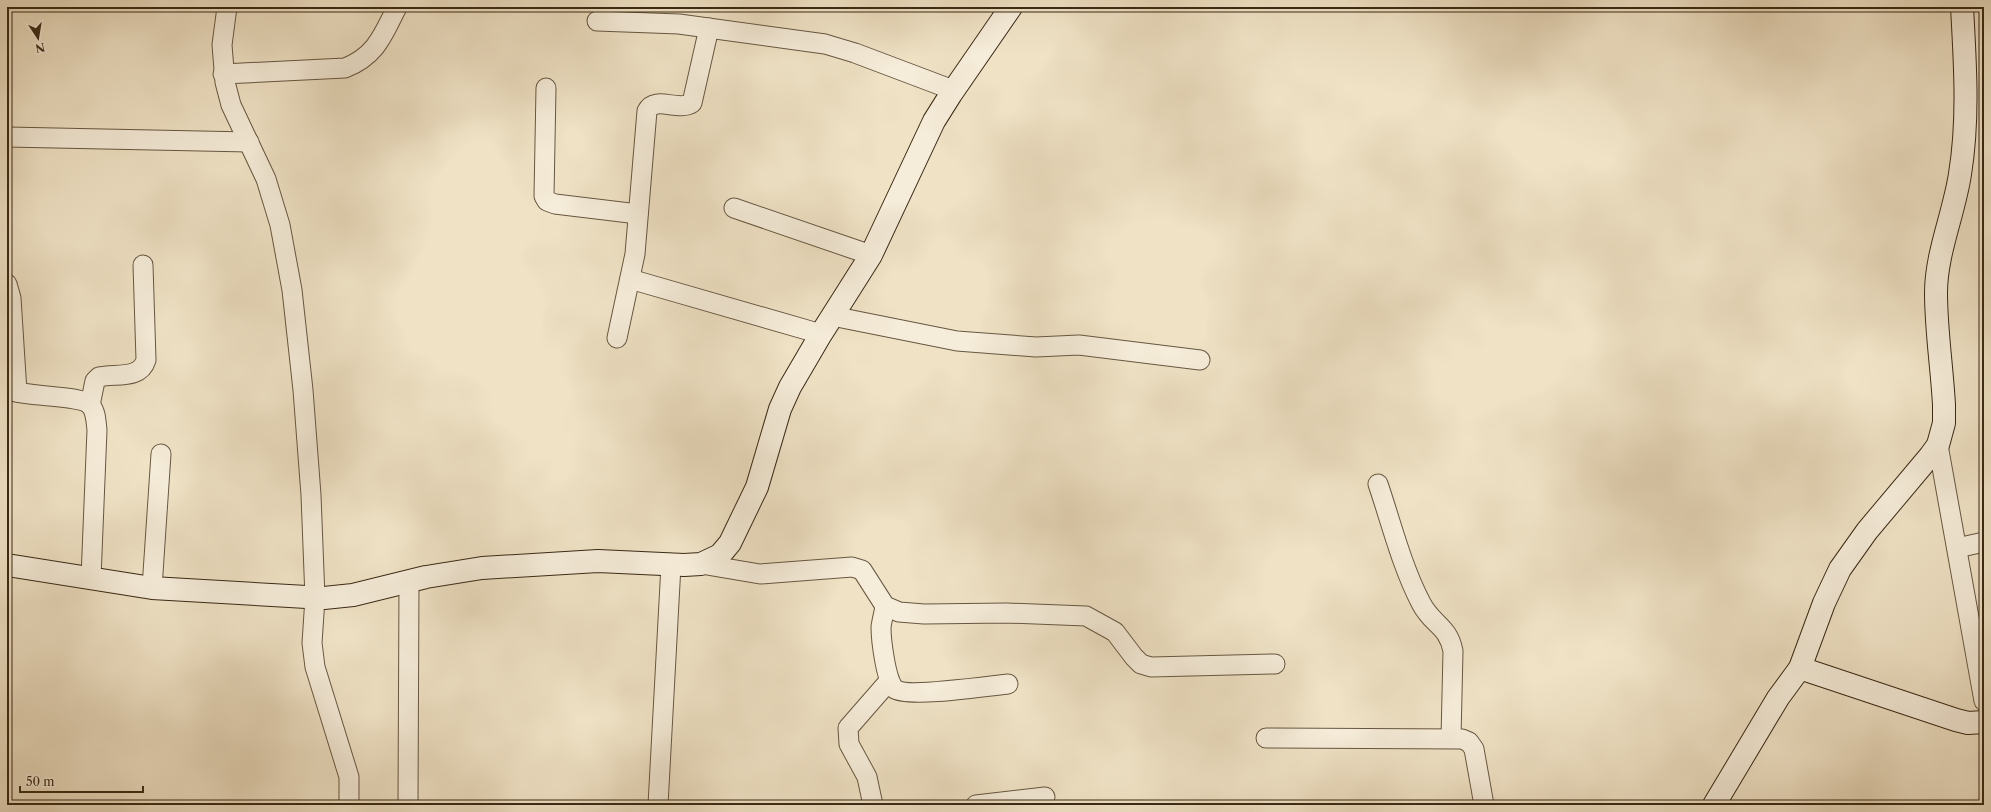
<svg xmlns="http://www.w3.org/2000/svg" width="1991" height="812" font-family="'Libre Caslon Text',serif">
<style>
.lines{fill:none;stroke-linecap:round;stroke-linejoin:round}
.street-casing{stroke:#675741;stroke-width:21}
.secondary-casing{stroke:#3a2915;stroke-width:24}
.street{stroke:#f5ecd9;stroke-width:19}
.secondary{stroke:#f5ecd9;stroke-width:22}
</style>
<rect width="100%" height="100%" fill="#efe2c5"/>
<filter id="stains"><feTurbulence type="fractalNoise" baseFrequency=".005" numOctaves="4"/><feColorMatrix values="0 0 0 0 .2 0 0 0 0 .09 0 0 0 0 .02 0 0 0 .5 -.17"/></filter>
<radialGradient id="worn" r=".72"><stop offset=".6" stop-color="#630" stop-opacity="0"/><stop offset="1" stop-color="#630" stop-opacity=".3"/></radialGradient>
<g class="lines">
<defs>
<g id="street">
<path d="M227,7L222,45L225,82L231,105L266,179L280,225L292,290L303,390L311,495L315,598L312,643L315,667L349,777V805"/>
<path d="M597,21L679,24L825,44L855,53L953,90"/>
<path d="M223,74L345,68C376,56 383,35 397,7"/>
<path d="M546,88L544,196L547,201L555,204L638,214"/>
<path d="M7,137L249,142"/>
<path d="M734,208L871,255"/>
<path d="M630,279L821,334"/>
<path d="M7,284L11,298L17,392"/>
<path d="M832,316L957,341L1036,347L1079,345L1200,360"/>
<path d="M617,338L635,254L647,111C655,95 678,112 692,103L709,28"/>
<path d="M7,389C25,398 82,394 91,406C96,412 96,422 97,430L91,578"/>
<path d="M90,405L95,381L99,377C115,373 140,380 146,360L143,265"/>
<path d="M1938,445L1984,701"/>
<path d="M1378,484C1391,522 1402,567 1421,603C1432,625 1448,625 1453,651L1451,738"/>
<path d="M1957,548L1984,542"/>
<path d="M701,564L760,574L852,567L862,570L885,606L899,612L924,614L1007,613L1086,616L1115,632L1134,657L1141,664L1151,667L1275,664"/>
<path d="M152,588L161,454"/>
<path d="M885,606C884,613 882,620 881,627C881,639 886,683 895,689C907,698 989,686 1008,684"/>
<path d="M1266,738L1462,739L1469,742L1474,749L1484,805"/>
<path d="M408,805L409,582"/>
<path d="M658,805L671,565"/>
<path d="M873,805L867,777L849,744L848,728L889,681"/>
<path d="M976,805L1045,797"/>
</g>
<g id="secondary">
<path d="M7,565L152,588L324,598L353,595L426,577L482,568L598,561L684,565L701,564L720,555L730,543L757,487L780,409L790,387L821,334L871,255L934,121L951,94L1011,7"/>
<path d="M1800,668L1824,603L1840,569L1867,531L1930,456L1938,445L1944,423V405C1942,368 1936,330 1936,293C1936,253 1954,214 1960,174C1969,119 1965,62 1962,7"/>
<path d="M1714,805L1778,698L1800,668L1956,720L1968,723L1984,722"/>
</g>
</defs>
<use href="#street" class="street-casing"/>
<use href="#secondary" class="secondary-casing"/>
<use href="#street" class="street"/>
<use href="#secondary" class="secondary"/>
</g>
<rect width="1991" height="812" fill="none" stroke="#efe2c5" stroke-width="24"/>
<rect x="8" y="8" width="1975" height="796" fill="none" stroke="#3a2915" stroke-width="2"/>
<rect x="12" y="12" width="1967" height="788" fill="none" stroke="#3a2915"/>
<g transform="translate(38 38) rotate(168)" stroke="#f5ecd9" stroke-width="3" paint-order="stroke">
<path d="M0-3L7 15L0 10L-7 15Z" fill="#3a2915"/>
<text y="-6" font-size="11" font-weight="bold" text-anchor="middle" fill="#3a2915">N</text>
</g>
<path d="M20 786v6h123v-6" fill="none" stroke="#3a2915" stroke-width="2"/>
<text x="26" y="786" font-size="12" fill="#3a2915" stroke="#f5ecd9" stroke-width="3" paint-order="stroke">50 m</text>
<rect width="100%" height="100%" filter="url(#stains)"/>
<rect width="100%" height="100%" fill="url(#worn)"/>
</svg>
